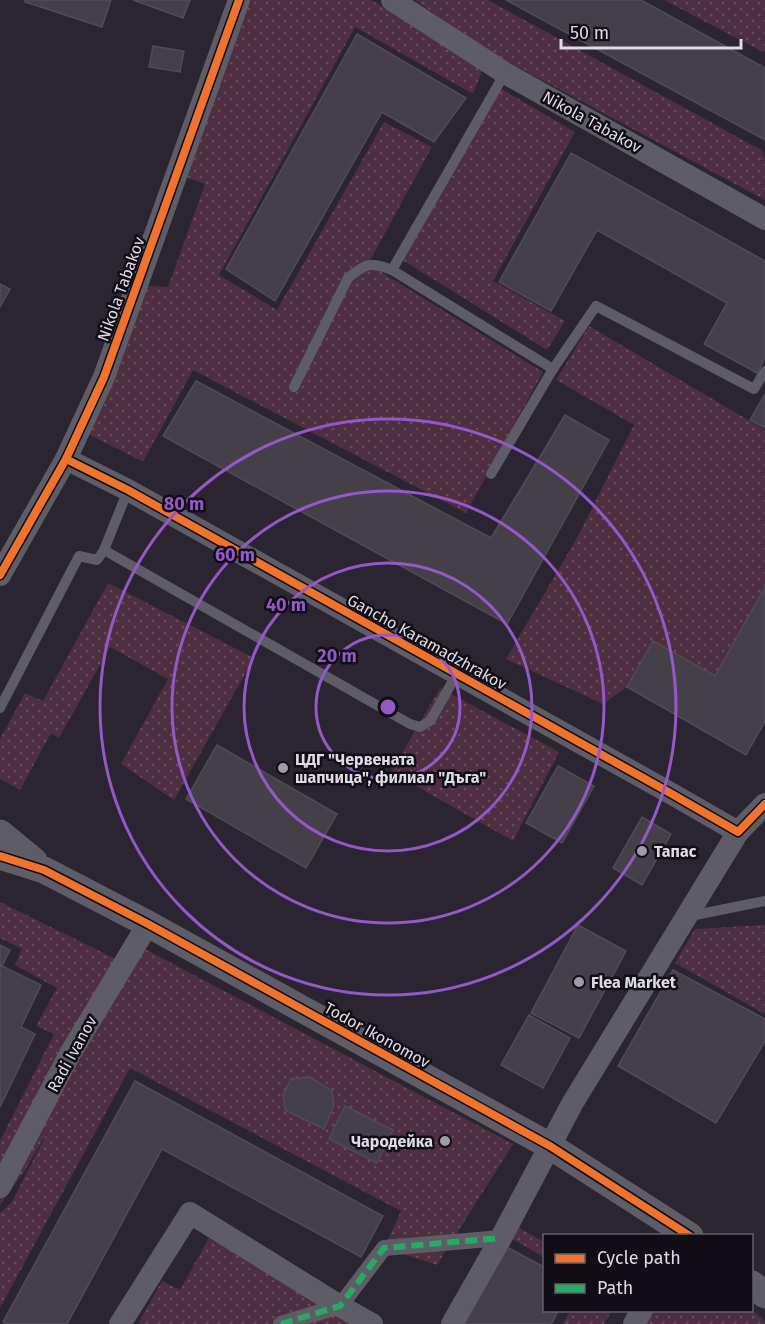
<svg xmlns="http://www.w3.org/2000/svg" width="765" height="1324" font-family="'Fira Sans',sans-serif">
<style>
.grass{fill:url(#grass-dots)}
.building{fill:#454047;stroke:#514c54;stroke-width:1.5}
.lines{fill:none;stroke-linecap:round;stroke-linejoin:round}
.service{stroke:#5e5d67;stroke-width:10}
.pedestrian{stroke:#5e5d67;stroke-width:16}
.minor{stroke:#5e5d67;stroke-width:22}
.tertiary{stroke:#5e5d67;stroke-width:27}
.quiet{stroke:#26ab63;stroke-width:6;stroke-dasharray:12 6;stroke-linecap:butt}
.cycleway-casing{stroke:#100d15;stroke-width:11}
.cycleway{stroke:#ef722f;stroke-width:8}
.ring{fill:none;stroke:#9458c9;stroke-width:3}
.poi-dot{fill:#a09ba7;stroke:#100d15;stroke-width:2}
.labels{text-anchor:middle;dominant-baseline:central;stroke-width:5;stroke-linejoin:round;paint-order:stroke}
.street-label{font-size:16px;fill:#dfdae7;stroke:#100d15}
.poi-label{font-size:16px;font-weight:bold;fill:#dfdae7;stroke:#100d15;text-anchor:start}
.centre{fill:#9458c9;stroke:#100d15;stroke-width:3}
.ring-label{font-size:18px;text-anchor:middle;font-weight:bold;fill:#9458c9;stroke:#100d15;stroke-width:5;stroke-linejoin:round;paint-order:stroke}
</style>
<defs>
<pattern id="grass-dots" width="8" height="8" patternUnits="userSpaceOnUse" patternTransform="scale(1.5)"><rect width="8" height="8" fill="#4e2f40"/><path d="M2 2h.1M6 6h.1" fill="none" stroke="#674d5c" stroke-width="1.8" stroke-linecap="round"/></pattern>
</defs>
<rect width="100%" height="100%" fill="#2a2530"/>
<g class="grass">
<path d="M246,0H371L429,34L482,71L473,94L355,27L219,275L277,310L384,122L432,147L368,264L543,372L466,513L193,370L143,462L88,434L148,286L168,287L205,184L183,176Z"/>
<path d="M415,0H488L763,151L765,160V200L488,51Z"/>
<path d="M664,0H765V53Z"/>
<path d="M500,88L575,132L493,281L565,321L547,350L401,259Z"/>
<path d="M589,326L765,430V587L715,676L653,641L627,687L603,704L506,659L577,538L634,425L556,380Z"/>
<path d="M108,583L254,658L174,800L121,764L168,679L110,647L59,738L51,733L20,790L0,779V739L25,693L43,701Z"/>
<path d="M440,688L559,752L513,841L391,772Z"/>
<path d="M0,902L132,967L143,948L513,1144L437,1265L384,1248L401,1211L130,1068L0,1308V1213L12,1202L50,1127L24,1172L0,1205V1141L54,1034L36,1026L57,988L15,965L22,949L0,938Z"/>
<path d="M765,925V1014L675,963L695,929Z"/>
<path d="M516,1226L544,1242V1257L509,1237Z"/>
<path d="M209,1238L366,1324H138L162,1281L180,1290Z"/>
<path d="M638,1310H752L765,1321V1324H630Z"/>
<path d="M570,1311V1310L612,1311L604,1324H563Z"/>
</g>
<g class="building">
<path d="M25,0H111L102,27L25,2Z"/>
<path d="M133,0H190L183,18Z"/>
<path d="M506,0H641L765,68V140Z"/>
<path d="M357,34L466,98L434,142L382,112L275,301L226,269Z"/>
<path d="M153,46L184,51L180,72L149,67Z"/>
<path d="M571,153L765,261V358L757,373L704,344L727,303L597,230L551,311L499,282Z"/>
<path d="M0,284L10,289L0,307Z"/>
<path d="M196,381L491,538L565,415L609,440L507,624L163,436Z"/>
<path d="M765,394V428L750,420Z"/>
<path d="M765,587V721L746,755L627,687L653,641L715,676Z"/>
<path d="M217,745L337,814L306,868L186,799Z"/>
<path d="M558,766L594,786L562,843L526,823Z"/>
<path d="M642,817L671,834L642,885L613,868Z"/>
<path d="M578,925L626,951L579,1038L531,1013Z"/>
<path d="M0,945L10,950L2,966L41,985L21,1027L35,1034L0,1107Z"/>
<path d="M673,970L765,1019V1041L716,1123L618,1066Z"/>
<path d="M529,1015L570,1038L543,1088L501,1065Z"/>
<path d="M310,1077L332,1091L334,1105L324,1129L285,1110L283,1095L291,1079Z"/>
<path d="M135,1081L383,1216L361,1257L162,1149L67,1324H7L3,1322Z"/>
<path d="M345,1106L393,1130L377,1163L329,1139Z"/>
<path d="M503,1245L544,1267V1310H559L551,1324H461Z"/>
</g>
<g class="lines">
<g class="service">
<path d="M392,270L505,73"/>
<path d="M294,387L348,278C365,264 370,261 392,270L553,369"/>
<path d="M491,474L553,369L596,306L754,389L765,371"/>
<path d="M128,490L104,550L410,724L420,727L430,721L457,674"/>
<path d="M0,708L79,556L97,560L104,550"/>
<path d="M690,916L765,901"/>
</g>
<path class="pedestrian" d="M281,1324L340,1306L384,1248L501,1238"/>
<g class="minor">
<path d="M392,0L505,73L765,219"/>
<path d="M66,459L128,490L672,794L738,832L765,804"/>
<path d="M0,575L66,459L104,377L239,0"/>
<path d="M0,1187L71,1052L148,924"/>
<path d="M120,1324L190,1213L340,1306L372,1324"/>
<path d="M452,1324L501,1238L572,1104L738,832"/>
<path d="M634,1324L642,1310"/>
</g>
<g class="tertiary">
<path d="M0,833L34,861"/>
<path d="M0,856L44,870L148,924L550,1146L690,1236"/>
<path d="M752,1284L765,1295"/>
</g>
<path class="quiet" d="M281,1324L340,1306L384,1248L501,1238"/>
<defs>
<g id="cycleway">
<path d="M66,459L128,490L672,794L738,832L765,804"/>
<path d="M0,575L66,459L104,377L239,0"/>
<path d="M0,856L44,870L148,924L550,1146L690,1236"/>
</g>
</defs>
<use href="#cycleway" class="cycleway-casing"/>
<use href="#cycleway" class="cycleway"/>
</g>
<g class="ring">
<circle cx="388" cy="707" r="72"/>
<circle cx="388" cy="707" r="144"/>
<circle cx="388" cy="707" r="216"/>
<circle cx="388" cy="707" r="288"/>
</g>
<g class="poi-dot">
<circle cx="283" cy="768" r="6"/>
<circle cx="642" cy="851" r="6"/>
<circle cx="579" cy="982" r="6"/>
<circle cx="445" cy="1141" r="6"/>
</g>
<g class="labels">
<g class="street-label">
<text transform="translate(592 122) rotate(29)">Nikola Tabakov</text>
<text transform="translate(121 289) rotate(-70)">Nikola Tabakov</text>
<text transform="translate(427 642) rotate(29)">Gancho Karamadzhrakov</text>
<text transform="translate(377 1035) rotate(29)">Todor Ikonomov</text>
<text transform="translate(72 1054) rotate(-61)">Radi Ivanov</text>
</g>
<g class="poi-label">
<text x="295" y="759">ЦДГ "Червената<tspan x="295" dy="18">шапчица", филиал "Дъга"</tspan></text>
<text x="654" y="851">Тапас</text>
<text x="591" y="982">Flea Market</text>
<text x="433" y="1141" text-anchor="end">Чародейка</text>
</g>
</g>
<circle cx="388" cy="707" r="9" class="centre"/>
<g class="ring-label">
<text x="184" y="510">80 m</text>
<text x="235" y="561">60 m</text>
<text x="286" y="611">40 m</text>
<text x="337" y="662">20 m</text>
</g>
<rect x="543" y="1234" width="210" height="78" fill="#100d15" stroke="#635f69" stroke-width="1.5"/>
<rect x="555" y="1254" width="30" height="9" fill="#ef722f" stroke="#635f69" stroke-width="1.5"/>
<text x="597" y="1264" font-size="18" fill="#dfdae7">Cycle path</text>
<rect x="555" y="1284" width="30" height="9" fill="#26ab63" stroke="#635f69" stroke-width="1.5"/>
<text x="597" y="1294" font-size="18" fill="#dfdae7">Path</text>
<path d="M561 39v9h180v-9" fill="none" stroke="#dfdae7" stroke-width="3"/>
<text x="570" y="39" font-size="18" fill="#dfdae7" stroke="#100d15" stroke-width="4.5" paint-order="stroke">50 m</text>
</svg>
